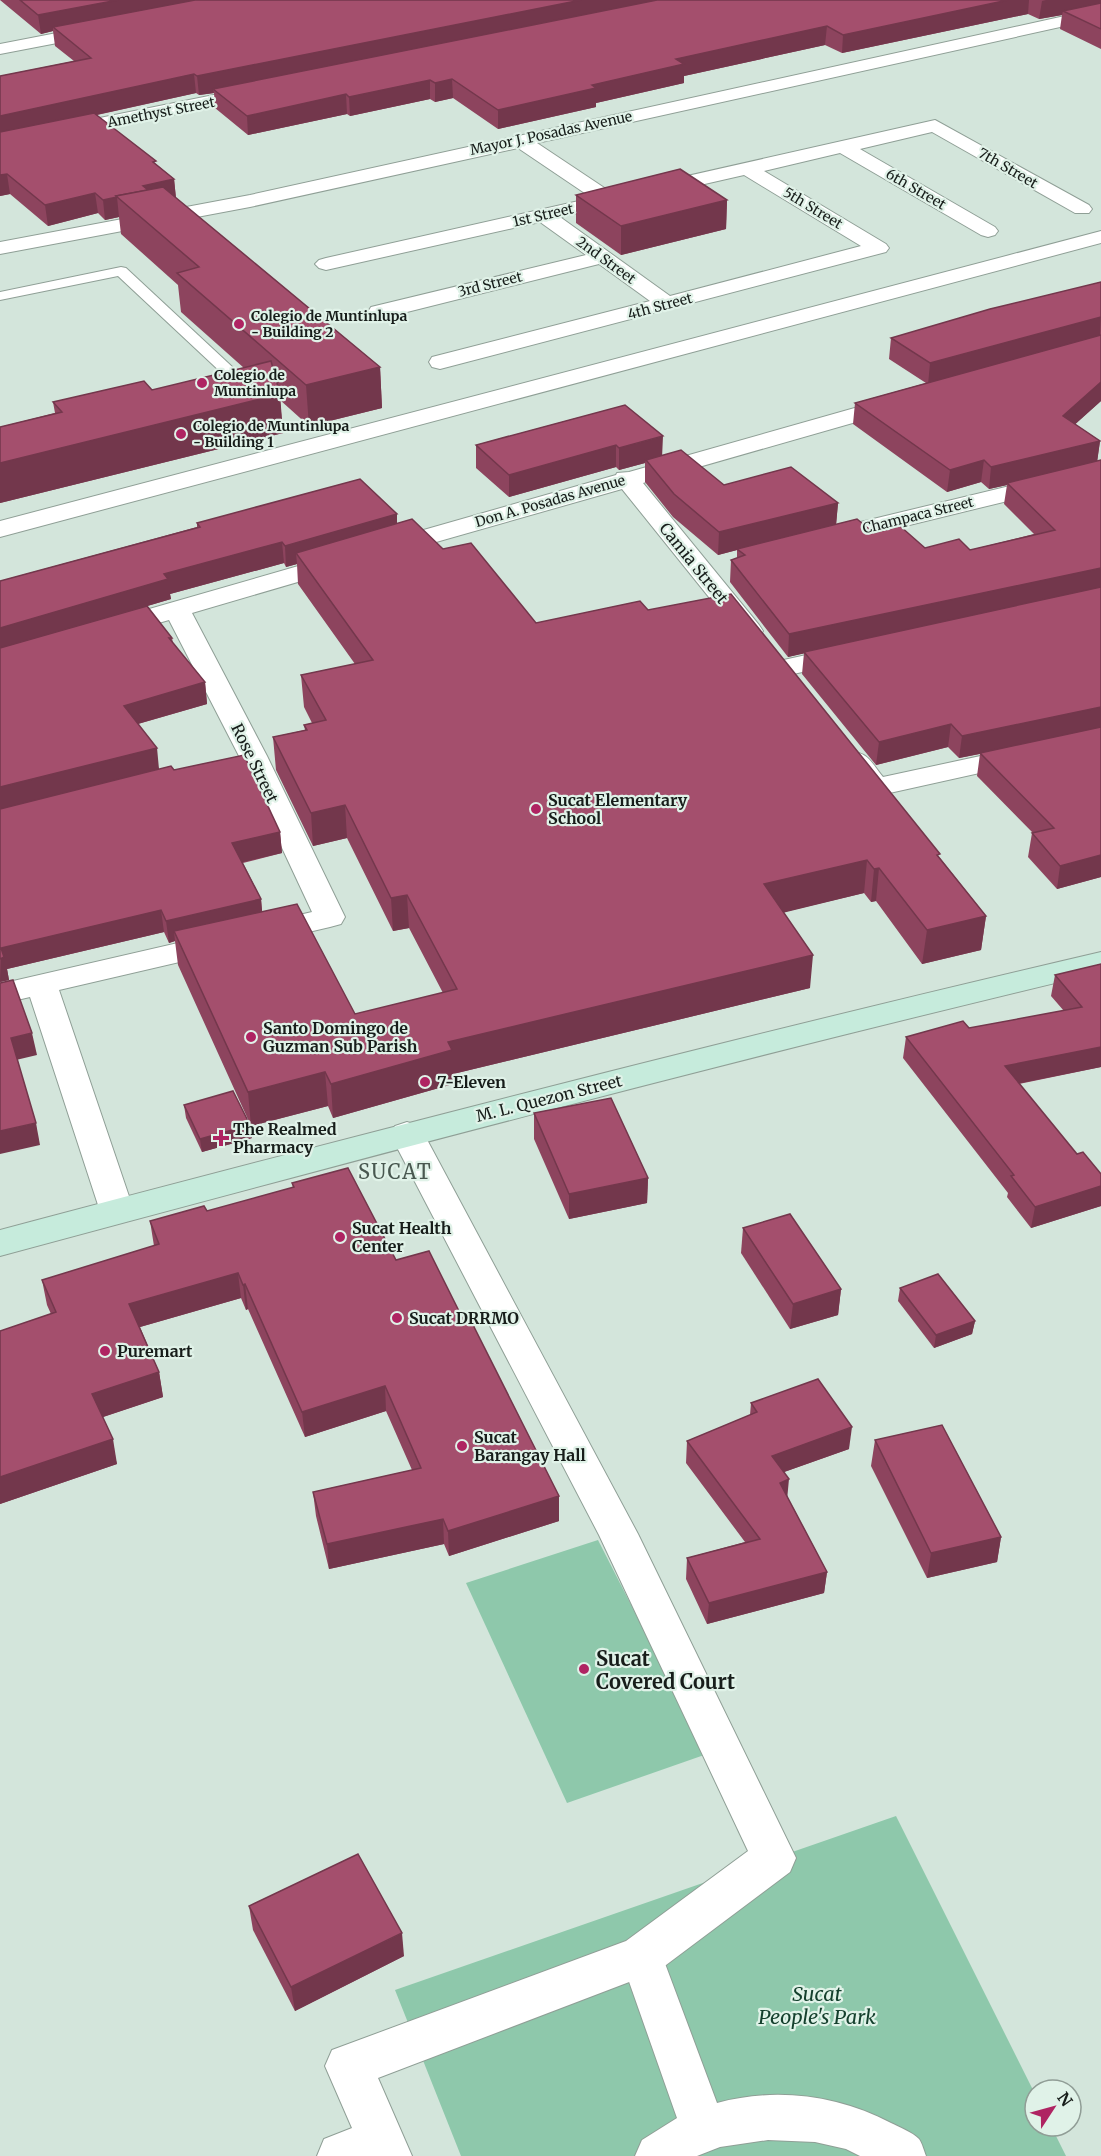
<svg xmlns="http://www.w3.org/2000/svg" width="1101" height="2156" font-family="Merriweather,serif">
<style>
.green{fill:#8ec8ab}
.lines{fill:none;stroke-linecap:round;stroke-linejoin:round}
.service-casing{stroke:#8f9f96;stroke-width:2}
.pedestrian-casing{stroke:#8f9f96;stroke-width:2}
.minor-casing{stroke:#8f9f96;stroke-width:2}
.secondary-casing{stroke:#8f9f96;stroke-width:2}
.service{fill:#fff;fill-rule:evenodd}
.pedestrian{fill:#fff;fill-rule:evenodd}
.minor{fill:#fff;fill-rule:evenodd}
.secondary{fill:#c6ebdc;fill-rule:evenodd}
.wall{fill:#8d445e;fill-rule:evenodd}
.shaded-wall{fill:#73374c}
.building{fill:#a44f6d;stroke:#73374c;stroke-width:1.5}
.poi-dot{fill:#af2462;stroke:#e0f2e8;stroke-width:2}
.labels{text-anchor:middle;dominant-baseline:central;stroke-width:4.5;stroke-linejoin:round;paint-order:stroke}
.far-street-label{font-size:14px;fill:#171d1a;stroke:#e0f2e8}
.far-poi-label{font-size:14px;font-weight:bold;fill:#171d1a;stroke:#e0f2e8;text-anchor:start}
.street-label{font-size:16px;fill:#171d1a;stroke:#e0f2e8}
.poi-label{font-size:16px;font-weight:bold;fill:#171d1a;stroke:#e0f2e8;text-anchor:start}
.quarter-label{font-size:20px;letter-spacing:1.5px;fill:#495850;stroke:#e0f2e8}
.near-poi-label{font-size:20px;font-weight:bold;fill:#171d1a;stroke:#e0f2e8;text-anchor:start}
.near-park-label{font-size:20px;font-style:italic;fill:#14402d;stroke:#e0f2e8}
</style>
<rect width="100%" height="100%" fill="#d3e5db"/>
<g class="green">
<path d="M598,1540L707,1754L567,1803L466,1583Z"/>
<path d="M896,1816L1035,2094V2126H1051L1066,2156H461L395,1990Z"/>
</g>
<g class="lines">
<defs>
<path id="service" d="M121,267L126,268L242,376L244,379L242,382L219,387L214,386L212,383L214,380L226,377L118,276L0,300V292Z"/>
<path id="pedestrian" d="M642,1936L657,1942L717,2103C775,2087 838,2095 891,2123C899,2127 912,2132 919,2139C922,2143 924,2151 926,2156H860L846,2149L815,2142L768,2140L720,2147L697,2156H635L642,2140L677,2118L620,1956L627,1942Z"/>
<g id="minor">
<path d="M1101,8V18L537,143L612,193L935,120L1089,205L1092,209L1089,213H1075L932,132L860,149L995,227L998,231L995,235L988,237L981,235L840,153L764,171L886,244L889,248L886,252L440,369L432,367L429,362L432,357L650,301L599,264L379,319L371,317L368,312L371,307L586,255L540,222L326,270L319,268L315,264L319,260L326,258L592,198L518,148L250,207L0,254V242L250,195ZM744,175L861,246L670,296L560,217Z"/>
<path d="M98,25L104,26L107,30L104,34L0,54V44Z"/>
<path d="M258,86L265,88L267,92L265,96L0,150V138Z"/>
<path d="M1101,231V243L0,537V521Z"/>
<path d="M897,396L905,398L909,403L905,408L643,483L759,625L763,631L759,637L750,639L741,637L622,489L387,556L378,553L374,548L378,543L616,475L617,473L629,472Z"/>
<path d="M1101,464V478L824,546L815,543L811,538L815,533Z"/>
<path d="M340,554L349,557L353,562L349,567L192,613L267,756L345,917L341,924L330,927L59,990L134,1211L129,1220L117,1223L105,1220L100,1211L30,997L0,1004V984L312,912L239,756L169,620L113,636L104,634L100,628L104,622Z"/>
<path d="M847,646L856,648L860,654L856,660L780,677L770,675L766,669L770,663Z"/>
<path d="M1101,730V746L876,796L866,793L840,760L844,754C866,748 870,761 883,777Z"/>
<path d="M407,1122L419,1126L424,1134L638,1534L796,1858L790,1872L658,1971L378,2078L412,2156H317L324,2139L352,2128L325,2066L332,2050L626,1941L748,1851L599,1535L390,1134L395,1126Z"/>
</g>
<path id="secondary" d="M1101,952V972C732,1060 366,1157 0,1256V1230C366,1133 732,1038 1101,952Z"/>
</defs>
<use href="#service" class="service-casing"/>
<use href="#pedestrian" class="pedestrian-casing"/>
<use href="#minor" class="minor-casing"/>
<use href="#secondary" class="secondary-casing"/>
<use href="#service" class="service"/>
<use href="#pedestrian" class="pedestrian"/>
<use href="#minor" class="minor"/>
<use href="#secondary" class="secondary"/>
</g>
<g class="wall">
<path d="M0,0H1101V49L1060,29L1062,15L1039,19L1028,14L842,53L825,45L684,76V83L596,103V107L498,129L453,98L435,102L430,99L350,116L347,114L248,135L215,108L214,93L199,95L196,93L97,115L174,179L176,198L380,367L382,408L309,426L280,400L283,433L0,503V427L55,413L53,402L152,390L244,368L181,312L178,285L121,234L119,217L105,220L98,213L48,226L10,194L0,196V76L74,61L55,46L53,31L41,34Z"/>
<path d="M576,195L727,200L726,229L621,255L576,223Z"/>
<path d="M1101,282V401L1075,424L1100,441L1097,461L1101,877L1057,889L1028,857L1032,833H1033L977,776L980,754L959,758L948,747L876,765L802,674L804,653L788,657L730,582L731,560L737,558V550L718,555L673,517L645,482V463L619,470L616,467L509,497L476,468V445L580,417L724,485L838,503L836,524L874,533L925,548L970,550L1034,534L1004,504L1007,485L989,489L981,482L947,492L853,424L855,403L926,383L889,359L891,338Z"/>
<path d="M397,514V524L443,549L536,623L648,610L940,858L986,916L981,950L922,964L876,901L871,902L864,893L784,912L810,988L453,1074V1084L333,1118L328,1106L251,1126L178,965L175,941L169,943L164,932L7,969L9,980L0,982V581L197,527V523ZM284,563L286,567L297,564L298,584L355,664L301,675L304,707L312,723L304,725L305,730L273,737L276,770L313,846L347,838L393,931L409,928L443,993L355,1014L262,912L261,899L243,863L282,853L280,832L174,770L159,769L138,724L207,704L205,682L173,643L172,638L147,606L171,599L170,594Z"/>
<path d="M1101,964V1067L1019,1084L1077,1154L1101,1174V1206L1031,1228L1007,1197L1008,1193L903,1058L906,1037L969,1028L1064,1011L1051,996L1055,975Z"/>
<path d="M184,1105L250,1125L252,1138L202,1152L186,1118Z"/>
<path d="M534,1113L648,1178L647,1203L569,1219L534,1139Z"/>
<path d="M292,1183L396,1260L463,1319L559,1496V1521L449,1556L444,1544L329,1569L316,1516L313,1492L412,1470L386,1411L305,1437L248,1309L246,1310L241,1298L140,1327L159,1372L163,1397L103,1417L117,1464L0,1504V1331L51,1314L47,1305L42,1280L154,1246L150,1221L207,1211L293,1188Z"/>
<path d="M743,1228L841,1289L838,1315L790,1329L741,1253Z"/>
<path d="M900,1288L975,1321L972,1334L934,1348L898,1301Z"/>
<path d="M751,1403L849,1449L784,1472L787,1496L827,1572L824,1593L707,1624L686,1579L687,1558L745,1542L686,1463L687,1441L750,1415Z"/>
<path d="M875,1440L1001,1537L997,1562L927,1578L871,1466Z"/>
<path d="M249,1906L404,1956L295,2011L253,1930Z"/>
</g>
<g class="shaded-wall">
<path d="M118,0H214L53,27V31L41,34L38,15Z"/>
<path d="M581,0H672L213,89L214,93L199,95L197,76Z"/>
<path d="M1008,0H1029L1028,14L842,53L843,35Z"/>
<path d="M1046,0H1101V7L1063,11L1062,15L1039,19L1042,1Z"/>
<path d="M827,26L825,45L684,76V83L596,103V107L498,129V110L592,85L676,59Z"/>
<path d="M194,74L196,93L0,136V116Z"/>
<path d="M452,79L453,98L435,102V83Z"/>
<path d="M430,80V99L350,116L349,97Z"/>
<path d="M346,94L347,114L248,135L247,116Z"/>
<path d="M7,174L10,194L0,196V175Z"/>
<path d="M174,179L176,199L118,197L143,186Z"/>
<path d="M95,193L98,213L48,226L45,205Z"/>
<path d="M117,197L119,217L105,220L103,200Z"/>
<path d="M727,200L726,229L621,255V226Z"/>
<path d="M1101,317L1100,337L928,385L930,363Z"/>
<path d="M380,367L382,408L309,426L306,385Z"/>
<path d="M1101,382V401L1060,438L1063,416Z"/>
<path d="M280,394L283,433L0,503V463Z"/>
<path d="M663,436L662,458L646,460L645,463L619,470V448Z"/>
<path d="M1100,441L1097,463L1007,483V485L989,489L991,467Z"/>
<path d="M616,445V467L509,497V475Z"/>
<path d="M984,460L981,482L947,492L950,470Z"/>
<path d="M838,503L836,526L737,549V550L718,555L719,532Z"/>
<path d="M397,514V534L296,553L297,564L286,567L285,546Z"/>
<path d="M282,542L284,563L170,594L171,599L0,650V628L164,574Z"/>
<path d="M1101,568V589L788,657L789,634Z"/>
<path d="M205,682L207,704L127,727L124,706Z"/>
<path d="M1101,707V729L959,758L962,736Z"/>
<path d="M951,724L948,747L876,765L879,742Z"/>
<path d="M157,748L159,769L0,810V787Z"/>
<path d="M345,805L347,838L313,846L311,813Z"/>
<path d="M280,832L282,853L235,864L232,843Z"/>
<path d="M1101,855V877L1057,889L1060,866Z"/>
<path d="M867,860L864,893L762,918L764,884Z"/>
<path d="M879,868L876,901L871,902L874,869Z"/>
<path d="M407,895L409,928L393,931L391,898Z"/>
<path d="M261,899L263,921L174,931L175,941L169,943L166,921Z"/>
<path d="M161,910L164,932L7,969L9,980L0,982L1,948Z"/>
<path d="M986,916L981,950L922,964L927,930Z"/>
<path d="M813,955L810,988L453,1074V1084L333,1118L331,1084L448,1042Z"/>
<path d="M32,1033L37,1055L16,1060L11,1038Z"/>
<path d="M1101,1047V1067L1001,1087L1005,1066Z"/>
<path d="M325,1072L328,1106L251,1126L248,1092Z"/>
<path d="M36,1123L40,1145L0,1154V1131Z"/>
<path d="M250,1125L252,1138L202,1152L200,1139Z"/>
<path d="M648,1178L647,1203L569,1219V1194Z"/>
<path d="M1101,1186V1206L1031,1228L1035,1207Z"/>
<path d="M238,1273L241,1298L133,1329L129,1304Z"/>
<path d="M245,1284L248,1309L246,1310L243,1285Z"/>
<path d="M841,1289L838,1315L790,1329L793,1304Z"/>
<path d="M975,1321L972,1334L934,1348L936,1335Z"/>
<path d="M159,1372L163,1397L97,1419L92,1394Z"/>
<path d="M385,1386L386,1411L305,1437L302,1412Z"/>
<path d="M852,1427L849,1449L770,1477L772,1456Z"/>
<path d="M113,1439L117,1464L0,1504V1477Z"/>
<path d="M789,1479L787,1500L780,1483Z"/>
<path d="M559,1496V1521L449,1556L448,1531Z"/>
<path d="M443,1519L444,1544L329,1569L327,1544Z"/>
<path d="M1001,1537L997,1562L927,1578L931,1553Z"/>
<path d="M827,1572L824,1593L707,1624L709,1603Z"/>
<path d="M402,1933L404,1956L295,2011L291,1987Z"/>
</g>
<g class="building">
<path d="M20,0H118L38,15Z"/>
<path d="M195,0H581L197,76L194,74L0,116V76L91,58L53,27Z"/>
<path d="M657,0H1008L843,35L827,26L676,59L684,64L592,85L596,88L498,110L452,79L435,83L430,80L349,97L346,94L247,116L213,89Z"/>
<path d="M1101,3V29L1063,11Z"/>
<path d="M94,113L156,161L153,162L174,179L143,186L148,190L116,196L117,197L103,200L95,193L45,205L7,174L0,175V132Z"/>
<path d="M680,169L727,200L621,226L576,195Z"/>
<path d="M163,187L380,367L306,385L177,273L199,267L116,196Z"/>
<path d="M1101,282V317L930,363L891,338L990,309Z"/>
<path d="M1101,335V382L1063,416L1100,441L991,467L984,460L950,470L855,403Z"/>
<path d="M271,361L280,394L0,463V427L62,412L53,402L144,381L152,390Z"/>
<path d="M625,405L663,436L619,448L616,445L509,475L476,445Z"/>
<path d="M681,450L724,485L791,467L838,503L719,532L674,494L646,460Z"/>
<path d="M1101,460V568L789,634L731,560L745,555L737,549L857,519L874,533L900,526L925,548L959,539L970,550L1055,530L1007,483Z"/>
<path d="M360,479L397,514L285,546L282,542L164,574L168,579L0,628V581L200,527L197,523Z"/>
<path d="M412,519L443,549L471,543L536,623L640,601L648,610L731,594L940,854L937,855L986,916L927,930L879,868L874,869L867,860L764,884L813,955L448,1042L452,1050L331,1084L325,1072L248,1092L174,931L297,904L355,1014L457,989L407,895L391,898L345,805L311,813L273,737L307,730L304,725L326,720L301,675L373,660L296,553Z"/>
<path d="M1101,587V707L962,736L951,724L879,742L804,652Z"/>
<path d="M147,606L172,638H169L205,682L124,706L157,748L0,787V648Z"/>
<path d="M1101,727V855L1060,866L1032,833L1054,828L980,753Z"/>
<path d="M244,755L280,832L232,843L261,899L166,921L161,910L1,948L4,957L0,959V809L171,766L174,770Z"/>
<path d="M1101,964V1047L1005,1066L1077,1154L1083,1152L1101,1174V1186L1035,1207L1011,1176L1014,1175L906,1037L963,1021L969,1028L1082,1007L1055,975Z"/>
<path d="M13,980L32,1033L11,1038L36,1123L0,1131V983Z"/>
<path d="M233,1091L250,1125L200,1139L184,1105Z"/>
<path d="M611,1098L648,1178L569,1194L534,1113Z"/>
<path d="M348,1168L396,1260L429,1251L463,1319L469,1317L559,1496L448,1531L443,1519L327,1544L313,1492L421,1468L385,1386L302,1412L245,1284L243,1285L238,1273L129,1304L159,1372L92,1394L113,1439L0,1477V1331L56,1312L42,1280L159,1244L150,1221L204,1206L207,1211L294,1187L292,1183Z"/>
<path d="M790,1214L841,1289L793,1304L743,1228Z"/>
<path d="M938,1274L975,1321L936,1335L900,1288Z"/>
<path d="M818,1379L852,1427L772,1456L789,1479L780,1483L827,1572L709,1603L687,1558L760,1539L687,1441L757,1412L751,1403Z"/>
<path d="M942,1425L1001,1537L931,1553L875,1440Z"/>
<path d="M358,1854L402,1933L291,1987L249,1906Z"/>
</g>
<g class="poi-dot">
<circle cx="239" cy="324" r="6"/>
<circle cx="202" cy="383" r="6"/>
<circle cx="181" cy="434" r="6"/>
<circle cx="536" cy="809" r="6"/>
<circle cx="251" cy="1037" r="6"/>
<circle cx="425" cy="1082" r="6"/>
<path d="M218 1129h6v6h6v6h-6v6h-6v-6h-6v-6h6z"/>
<circle cx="340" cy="1237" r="6"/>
<circle cx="397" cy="1318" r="6"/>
<circle cx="105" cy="1351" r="6"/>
<circle cx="462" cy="1446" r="6"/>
<circle cx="584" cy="1669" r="6"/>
</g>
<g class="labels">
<g class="far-street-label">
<text transform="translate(161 112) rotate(-11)">Amethyst Street</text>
<text transform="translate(551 133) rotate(-12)">Mayor J. Posadas Avenue</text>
<text transform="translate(1008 168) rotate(30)">7th Street</text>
<text transform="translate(916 189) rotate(30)">6th Street</text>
<text transform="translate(813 208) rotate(31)">5th Street</text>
<text transform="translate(543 215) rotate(-13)">1st Street</text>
<text transform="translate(606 260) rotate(36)">2nd Street</text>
<text transform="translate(490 284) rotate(-14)">3rd Street</text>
<text transform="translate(660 306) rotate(-15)">4th Street</text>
<text transform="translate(550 501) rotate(-16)">Don A. Posadas Avenue</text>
<text transform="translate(918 515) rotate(-14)">Champaca Street</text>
</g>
<g class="far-poi-label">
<text x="251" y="316">Colegio de Muntinlupa<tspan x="251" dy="16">- Building 2</tspan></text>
<text x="214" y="375">Colegio de<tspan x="214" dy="16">Muntinlupa</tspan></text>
<text x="193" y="426">Colegio de Muntinlupa<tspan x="193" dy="16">- Building 1</tspan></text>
</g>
<g class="street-label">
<text transform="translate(694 563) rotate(51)">Camia Street</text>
<text transform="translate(255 763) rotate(64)">Rose Street</text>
<text transform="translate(549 1098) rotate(-14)">M. L. Quezon Street</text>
</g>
<g class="poi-label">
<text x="548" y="800">Sucat Elementary<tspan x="548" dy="18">School</tspan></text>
<text x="263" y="1028">Santo Domingo de<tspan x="263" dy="18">Guzman Sub Parish</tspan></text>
<text x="437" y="1082">7-Eleven</text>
<text x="233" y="1129">The Realmed<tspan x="233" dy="18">Pharmacy</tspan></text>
<text x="352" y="1228">Sucat Health<tspan x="352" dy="18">Center</tspan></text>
<text x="409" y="1318">Sucat DRRMO</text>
<text x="117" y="1351">Puremart</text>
<text x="474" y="1437">Sucat<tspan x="474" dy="18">Barangay Hall</tspan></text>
</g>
<g class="quarter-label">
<text x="395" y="1171">SUCAT</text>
</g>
<g class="near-poi-label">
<text x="596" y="1658">Sucat<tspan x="596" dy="23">Covered Court</tspan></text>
</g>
<g class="near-park-label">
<text x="817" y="1993">Sucat<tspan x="817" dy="23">People's Park</tspan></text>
</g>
</g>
<g transform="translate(1053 2108) rotate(54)"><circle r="28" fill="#e0f2e8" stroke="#909d96" stroke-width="1.5"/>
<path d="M0-4.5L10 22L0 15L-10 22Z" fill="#af2462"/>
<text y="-9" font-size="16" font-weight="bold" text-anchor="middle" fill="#171d1a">N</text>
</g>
</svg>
